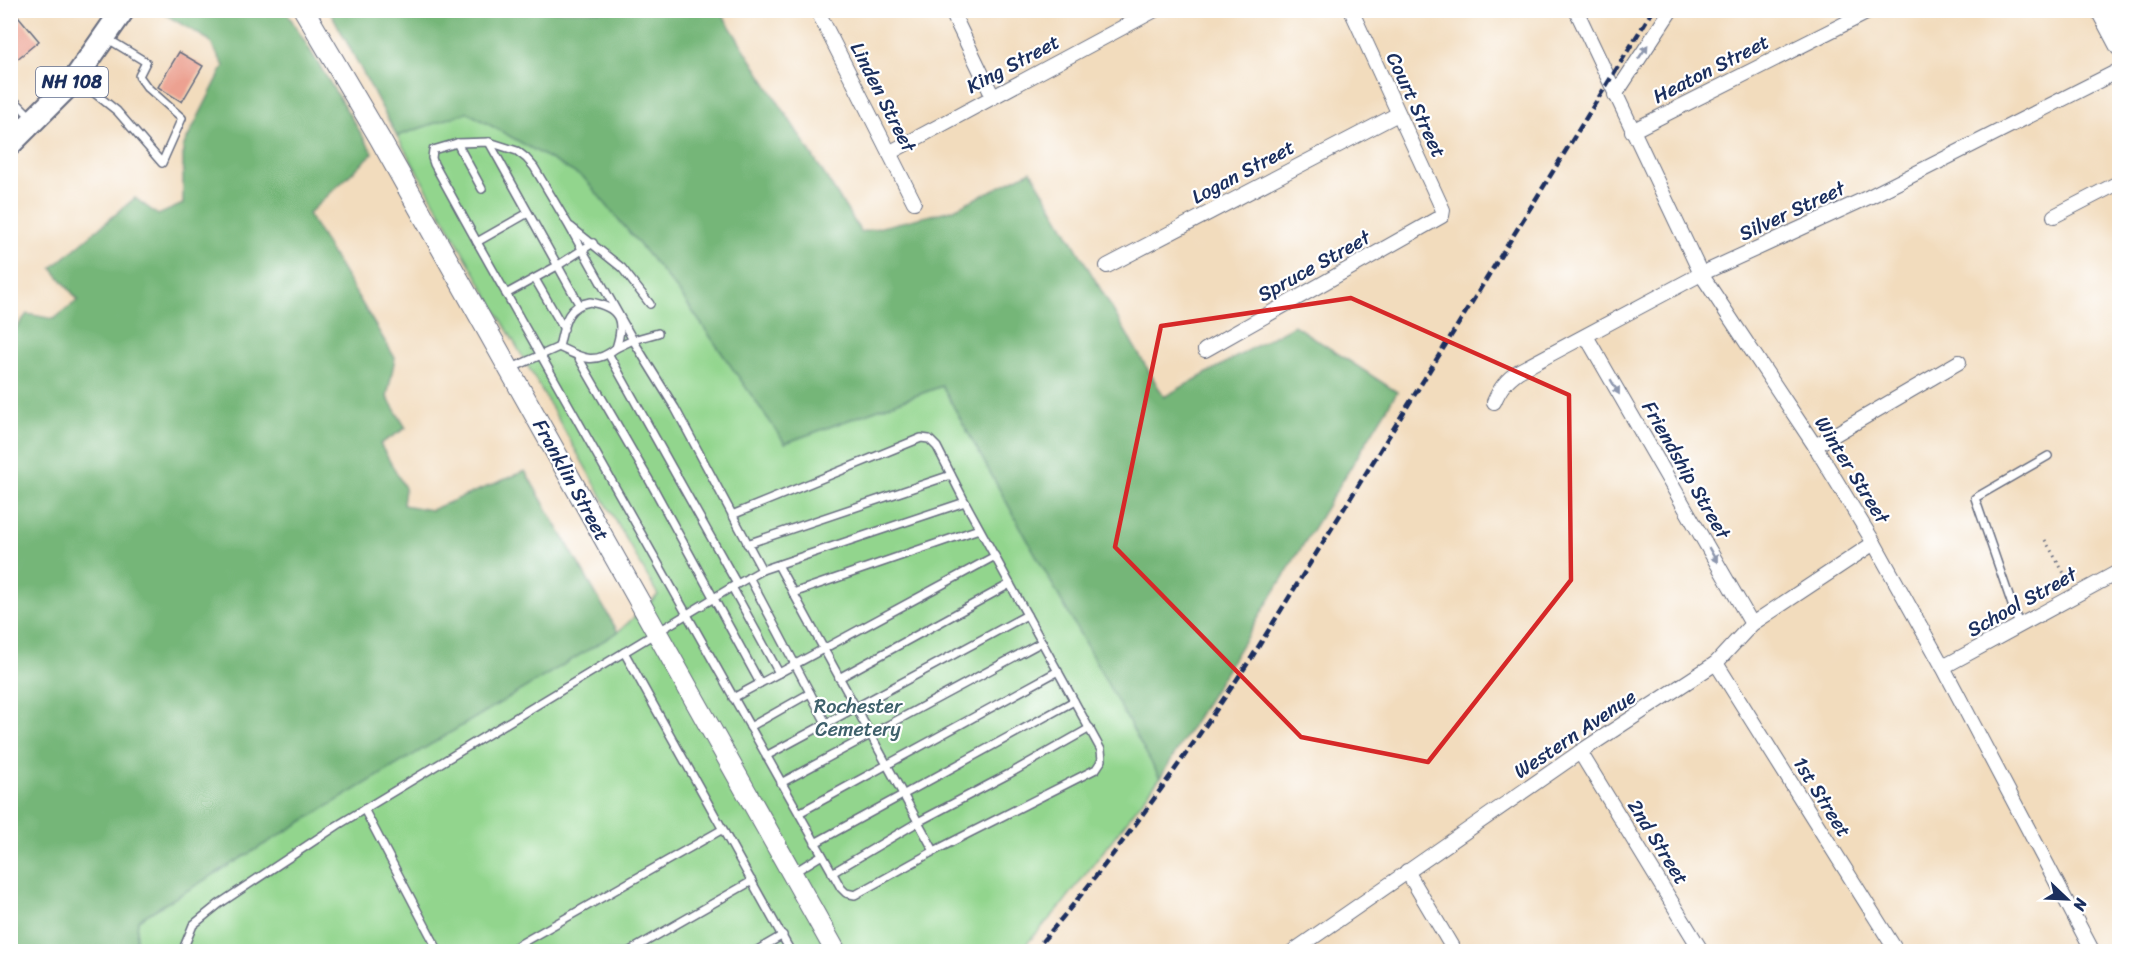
<svg xmlns="http://www.w3.org/2000/svg" width="2130" height="962" font-family="Sriracha,sans-serif">
<style>
.green{fill:#92d58d;stroke:#568276;stroke-width:1.5}
.forest{fill:#75b678;stroke:#48726b;stroke-width:1.5}
.building{fill:#eca191}
.lines{fill:none;stroke-linecap:round;stroke-linejoin:round}
.lane-casing{stroke:#666c7f;stroke-width:10}
.street-casing{stroke:#666c7f;stroke-width:16}
.secondary-casing{stroke:#666c7f;stroke-width:22}
.primary-casing{stroke:#666c7f;stroke-width:26}
.path{stroke:#666c7f;stroke-width:3;stroke-dasharray:1.5 4.5;stroke-linecap:butt}
.lane{stroke:#fff;stroke-width:7}
.street{stroke:#fff;stroke-width:14}
.secondary{stroke:#fff;stroke-width:20}
.primary{stroke:#fff;stroke-width:22}
.rail{stroke:#1b2f5e;stroke-width:4.5;stroke-dasharray:9 4.5;stroke-linecap:butt}
.oneway{fill:#8d97ae}
.marked{fill:none;stroke:#d62828;stroke-width:4.5;stroke-linejoin:round}
.labels{text-anchor:middle;dominant-baseline:central;stroke-width:4.5;stroke-linejoin:round;paint-order:stroke}
.shield{fill:#fff;stroke:#5f6d8e;stroke-width:1.5}
.shield-label{font-size:18px;font-weight:bold;fill:#1b2f5e}
.street-label{font-size:20px;fill:#1b2f5e;stroke:#fff}
.park-label{font-size:20px;fill:#3f616c;stroke:#fff}
</style>
<rect width="100%" height="100%" fill="#fff"/>
<filter id="ink" filterUnits="userSpaceOnUse"><feTurbulence type="fractalNoise" baseFrequency=".0167" numOctaves="2"/><feDisplacementMap in="SourceGraphic" scale="12" xChannelSelector="R" yChannelSelector="G"/><feConvolveMatrix kernelMatrix="1 2 1 2 8 2 1 2 1" color-interpolation-filters="sRGB"/></filter>
<filter id="wash" filterUnits="userSpaceOnUse"><feTurbulence type="fractalNoise" baseFrequency=".008" numOctaves="4" result="noise"/><feDisplacementMap in="SourceGraphic" scale="24" xChannelSelector="R" yChannelSelector="G"/><feGaussianBlur stdDeviation="1.35" result="paint"/><feColorMatrix in="noise" values="0 0 0 0 0 0 0 0 0 0 0 0 0 0 0 0 0 1.4 0 .05"/><feComposite in="paint" operator="in"/></filter>
<g filter="url(#wash)">
<rect width="100%" height="100%" fill="#f2dcbd"/>
<path class="green" d="M467,112L584,178L679,292L785,443L942,386L1160,778L1061,906L1020,951L135,952L138,920L618,632L658,595L397,136Z"/>
<g class="forest">
<path d="M159,11H286L373,153L308,214L395,358L387,397L406,428L380,444L405,488L403,505L431,510L525,471L618,632L138,920L135,951H11V335L27,314L54,319L78,300L52,268L135,198L158,215L183,204V147L224,66L209,40Z"/>
<path d="M330,11H720L861,232L952,210L1031,171L1164,397L1294,325L1397,392L1160,778L942,386L785,443L679,292L584,178L467,112L397,136Z"/>
</g>
<g id="blocks">
<g class="building">
<path d="M10,10H13L39,41L10,65Z"/>
<path d="M179,52L203,66L182,102L158,87Z"/>
</g>
</g>
</g>
<g filter="url(#ink)">
<use href="#blocks" fill-opacity="0" stroke="#666c7f" stroke-width="1.5"/>
<g class="lines">
<defs>
<g id="lane">
<path d="M78,80L117,111L162,163L182,118L147,87L139,76L146,62L108,39"/>
<path d="M10,96L31,117"/>
<path d="M489,142L579,304"/>
<path d="M457,143L482,189"/>
<path d="M571,227L622,268L650,304"/>
<path d="M477,242L528,213"/>
<path d="M535,279L564,329"/>
<path d="M506,294L557,266L593,243"/>
<path d="M590,302C620,307 625,321 616,348C594,366 582,358 559,347C564,326 565,306 590,302Z"/>
<path d="M616,348L633,340L658,333"/>
<path d="M609,355L737,584"/>
<path d="M578,357L648,478L760,683"/>
<path d="M512,368L559,347"/>
<path d="M732,515L921,438L929,439L937,447L965,502L1101,750L1102,760L1096,769L934,851L855,895L846,893L841,888L477,242L434,164L432,158L433,150L457,143L489,142L517,151L526,158L534,167L569,226L633,340L675,408L762,570"/>
<path d="M747,544L951,475"/>
<path d="M778,565L934,851"/>
<path d="M749,577L826,723"/>
<path d="M732,587L779,673"/>
<path d="M793,593L979,529"/>
<path d="M2019,625L1975,498L2048,456"/>
<path d="M624,652L791,952"/>
<path d="M839,678L1010,584"/>
<path d="M733,698L995,556"/>
<path d="M750,727L810,693"/>
<path d="M766,756L1027,615"/>
<path d="M781,783L1042,642"/>
<path d="M364,809L439,952"/>
<path d="M799,813L1058,671"/>
<path d="M815,843L1074,701"/>
<path d="M793,873L822,855"/>
<path d="M832,873L918,822L1009,774L1090,728"/>
<path d="M182,952L193,925L219,904L338,825L732,587L762,570L965,502"/>
<path d="M506,952L723,829"/>
<path d="M628,952L752,881"/>
<path d="M754,952L783,935"/>
</g>
<g id="street">
<path d="M817,10L914,202"/>
<path d="M951,10L993,97"/>
<path d="M1576,10L1701,274L1815,446L1874,543L1943,667L2093,952"/>
<path d="M1615,95L1671,10"/>
<path d="M1632,131L1872,10"/>
<path d="M889,153L1155,10"/>
<path d="M2054,216L2120,182"/>
<path d="M1107,266L1398,114"/>
<path d="M1586,336L1752,624"/>
<path d="M1205,350L1442,216L1443,210L1351,10"/>
<path d="M1494,402C1500,388 1506,380 1519,371L1701,274L1869,197L2120,70"/>
<path d="M1815,446L1959,362"/>
<path d="M1716,663L1897,952"/>
<path d="M1943,667L2120,571"/>
<path d="M1580,752L1702,952"/>
<path d="M1407,871L1455,952"/>
<path d="M1292,952L1580,752L1716,663L1752,624L1874,543"/>
</g>
<g id="secondary">
<path d="M304,10L380,139L836,952"/>
<path d="M2101,10L2120,46"/>
</g>
<path id="primary" d="M10,144L75,79L123,10"/>
</defs>
<use href="#lane" class="lane-casing"/>
<use href="#street" class="street-casing"/>
<use href="#secondary" class="secondary-casing"/>
<use href="#primary" class="primary-casing"/>
<path class="path" d="M2045,540L2069,582"/>
<use href="#lane" class="lane"/>
<use href="#street" class="street"/>
<use href="#secondary" class="secondary"/>
<use href="#primary" class="primary"/>
<path class="rail" d="M1033,952C1114,860 1184,758 1252,657L1653,10"/>
</g>
<defs><path id="oneway-solid" d="M-6-.8H1V-3.2L6.5 0L1 3.2V.8H-6Z" transform="scale(1.5)"/></defs>
<g class="oneway">
<use href="#oneway-solid" transform="translate(1643 52) rotate(-56)"/>
<use href="#oneway-solid" transform="translate(1615 387) rotate(60)"/>
<use href="#oneway-solid" transform="translate(1713 555) rotate(60)"/>
</g>
</g>
<path class="marked" d="M1351,298L1569,395L1571,580L1428,762L1301,737L1115,547L1161,326Z"/>
<g class="labels">
<rect class="shield" x="36" y="67" width="72" height="30" rx="4.5"/>
<g class="shield-label">
<text x="72" y="82">NH 108</text>
</g>
<g class="street-label">
<text transform="translate(1013 64) rotate(-28)">King Street</text>
<text transform="translate(1711 69) rotate(-27)">Heaton Street</text>
<text transform="translate(883 97) rotate(63)">Linden Street</text>
<text transform="translate(1416 105) rotate(65)">Court Street</text>
<text transform="translate(1243 172) rotate(-28)">Logan Street</text>
<text transform="translate(1792 211) rotate(-25)">Silver Street</text>
<text transform="translate(1314 266) rotate(-29)">Spruce Street</text>
<text transform="translate(1686 470) rotate(60)">Friendship Street</text>
<text transform="translate(1852 470) rotate(58)">Winter Street</text>
<text transform="translate(571 480) rotate(61)">Franklin Street</text>
<text transform="translate(2022 602) rotate(-29)">School Street</text>
<text transform="translate(1575 734) rotate(-34)">Western Avenue</text>
<text transform="translate(1822 797) rotate(58)">1st Street</text>
<text transform="translate(1658 842) rotate(58)">2nd Street</text>
</g>
<g class="park-label">
<text x="858" y="706">Rochester<tspan x="858" dy="23">Cemetery</tspan></text>
</g>
</g>
<rect width="2130" height="962" fill="none" stroke="#fff" stroke-width="36"/>
<g transform="translate(2067 899) rotate(113)" stroke="#ffffff" stroke-width="4.5" paint-order="stroke">
<path d="M0-4.5L10 22L0 15L-10 22Z" fill="#1b2f5e"/>
<text y="-9" font-size="16" font-weight="bold" text-anchor="middle" fill="#1b2f5e">N</text>
</g>
</svg>
